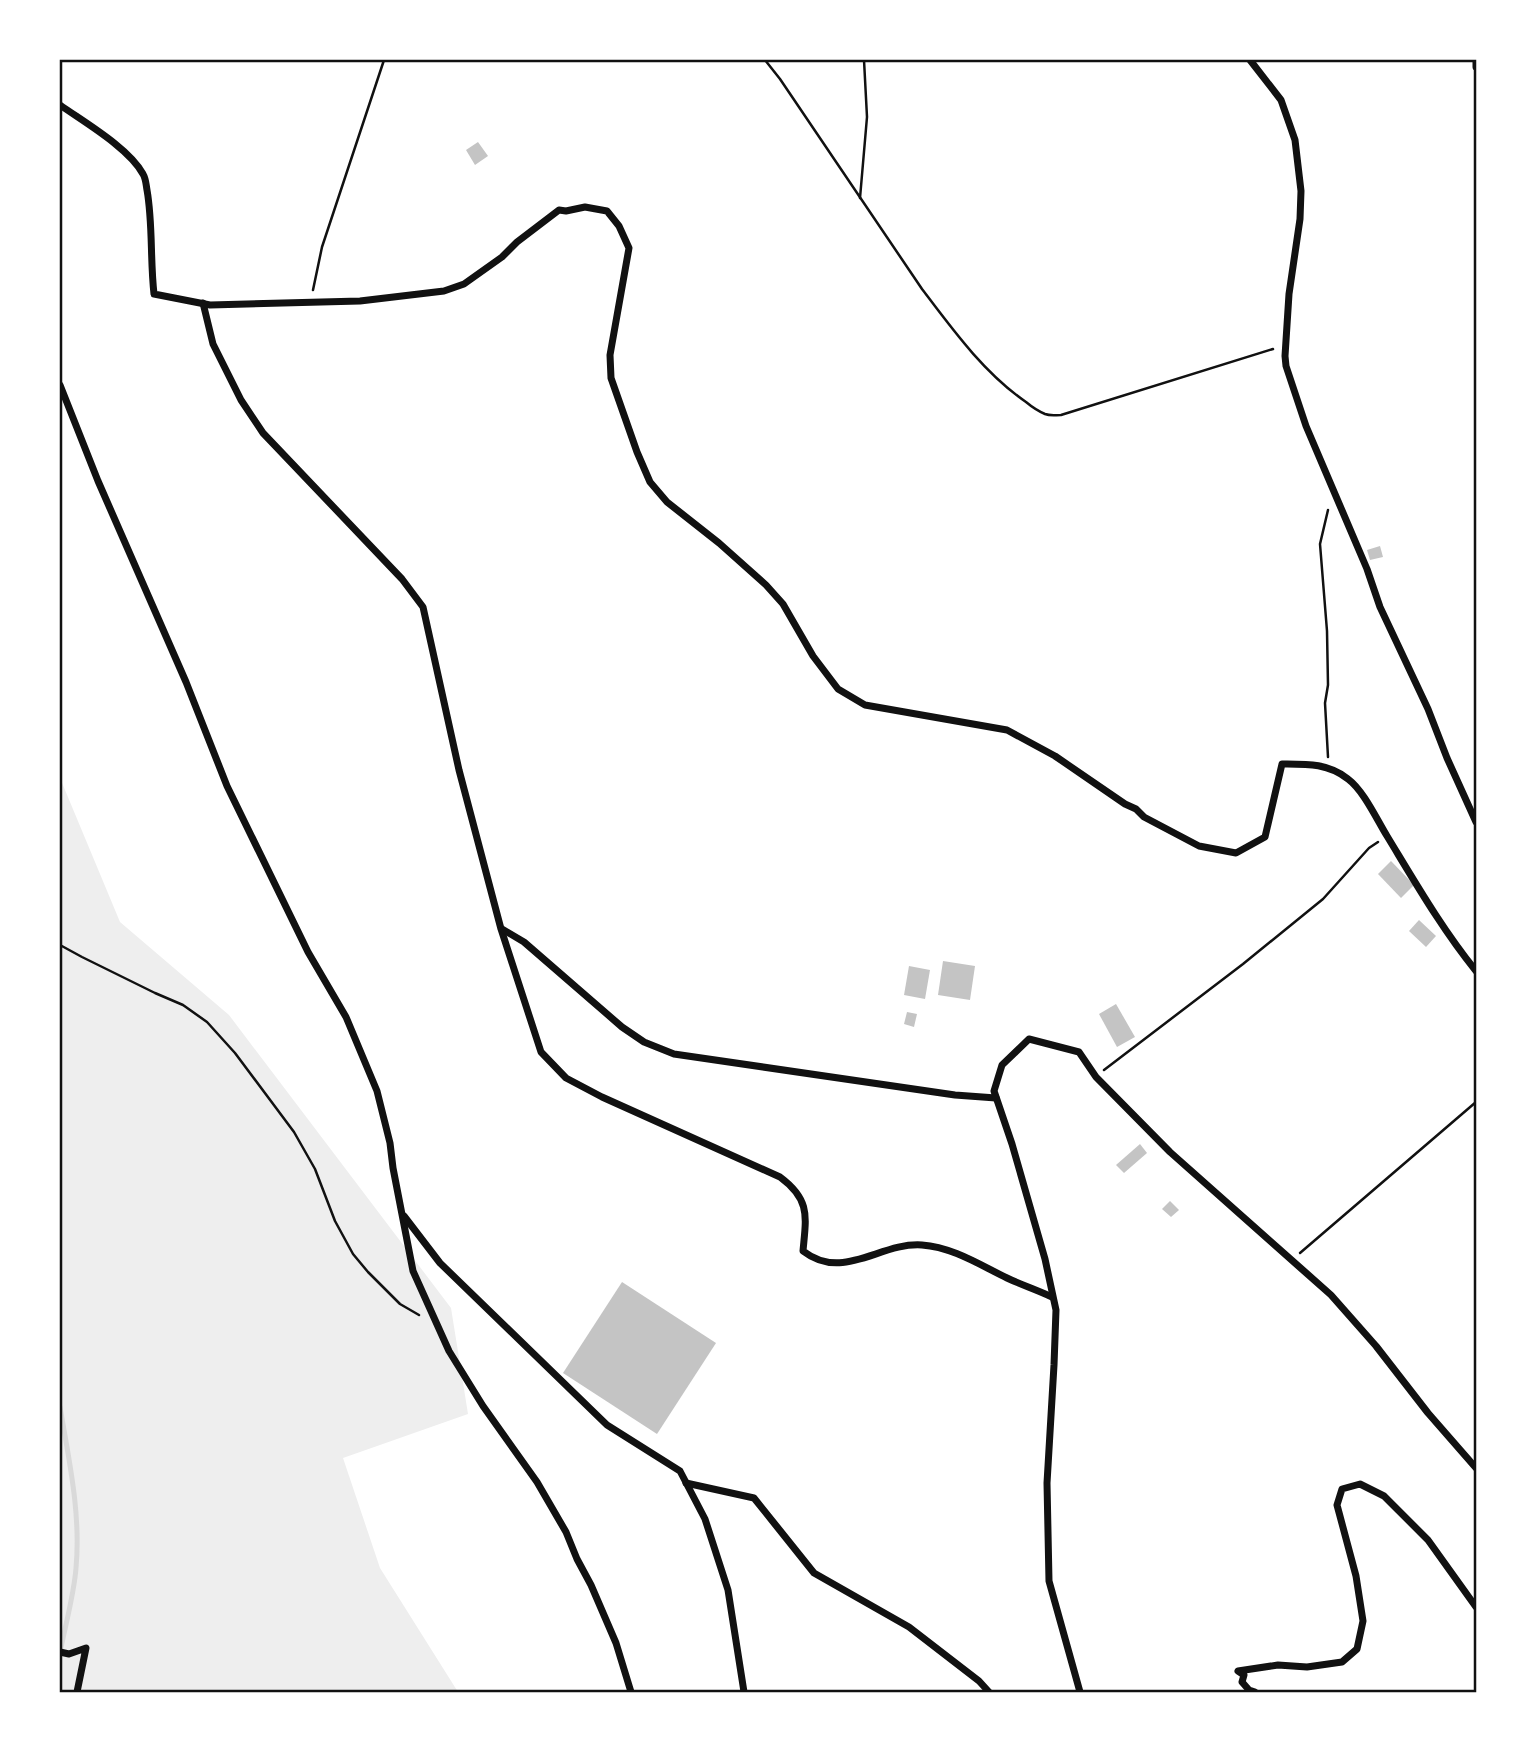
<svg xmlns="http://www.w3.org/2000/svg" width="1536" height="1752" font-family="'PT Sans Narrow',sans-serif">
<style>
.green{fill:#eee}
.lines{fill:none;stroke-linecap:round;stroke-linejoin:round}
.stream{stroke:#d9d9d9;stroke-width:5}
.building{fill:#c4c4c4}
.path{stroke:#111;stroke-width:2.5}
.minor{stroke:#111;stroke-width:7}
.neatline{fill:none;stroke:#111;stroke-width:2.5}
</style>
<rect width="100%" height="100%" fill="#fff"/>
<path class="green" d="M60,778L120,922L229,1015L451,1308L468,1414L343,1458L380,1568L458,1692H60Z"/>
<g class="lines">
<path class="stream" d="M60,1407C69,1460 81,1514 76,1568C74,1595 65,1626 60,1653"/>
</g>
<g class="building">
<path d="M478,142L488,156L475,165L466,150Z"/>
<path d="M1380,546L1383,557L1370,560L1367,550Z"/>
<path d="M1391,861L1414,885L1401,898L1378,874Z"/>
<path d="M1419,920L1436,936L1426,947L1409,931Z"/>
<path d="M943,961L975,966L970,1000L938,995Z"/>
<path d="M909,966L930,970L925,999L904,995Z"/>
<path d="M1116,1004L1135,1037L1117,1047L1099,1014Z"/>
<path d="M907,1012L917,1014L914,1027L904,1024Z"/>
<path d="M1140,1144L1147,1153L1124,1173L1116,1165Z"/>
<path d="M1170,1201L1179,1210L1171,1217L1162,1209Z"/>
<path d="M622,1282L716,1343L657,1434L563,1373Z"/>
</g>
<g class="lines">
<g class="path">
<path d="M765,60L780,79L922,289C953,330 984,373 1026,402C1032,407 1038,411 1045,414C1050,416 1055,415 1061,415L1273,349"/>
<path d="M860,198L867,117L864,60"/>
<path d="M313,290L322,247L384,60"/>
<path d="M1328,510L1320,544L1327,631L1328,685L1325,703L1328,757"/>
<path d="M60,945L82,957L155,993L183,1005L207,1022L235,1053L294,1132L315,1169L335,1221L353,1254L368,1272L400,1304L419,1315"/>
<path d="M1104,1070L1243,964L1323,899L1369,848L1378,842"/>
<path d="M1300,1253L1476,1102"/>
</g>
<g class="minor">
<path d="M1250,60L1281,100L1295,140L1301,191L1300,219L1289,294L1285,356L1286,366L1306,426L1367,569L1380,607L1428,709L1447,758L1476,822"/>
<path d="M1476,60V67"/>
<path d="M60,105C84,122 129,148 143,174C146,179 146,185 147,190C153,224 150,259 154,294L210,305L360,301L444,291L464,284L502,257L517,242L559,210L566,211L585,207L607,211L619,226L629,248L610,355L611,378L637,452L650,482L667,502L719,543L766,585L783,604L813,656L838,689L865,705L1007,730L1055,756L1125,804L1136,809L1144,817L1199,846L1236,853L1265,837L1282,764C1306,764 1328,763 1348,779C1364,791 1377,820 1387,836C1415,882 1442,929 1476,971"/>
<path d="M203,303L213,344L241,400L263,433L402,579L423,607L459,770L501,929L541,1052L566,1078L602,1097L780,1177C811,1200 806,1217 803,1251C843,1282 880,1242 922,1245C952,1247 980,1265 1007,1278C1022,1285 1037,1290 1052,1297"/>
<path d="M60,385L98,481L186,682L227,786L308,952L346,1017L377,1091L390,1143L393,1168L413,1271L449,1351L483,1406L537,1482L566,1532L577,1559L591,1585L616,1643L631,1692"/>
<path d="M502,929L524,942L622,1027L644,1042L674,1054L955,1095L996,1098"/>
<path d="M404,1216L440,1263L607,1425L680,1471L705,1519L728,1590L744,1692"/>
<path d="M686,1483L754,1498L814,1573L909,1627L979,1681L989,1692"/>
<path d="M60,1652L69,1654L86,1648L77,1692"/>
<path d="M1080,1692L1049,1581L1047,1483L1054,1365L1056,1310L1045,1259L1012,1144L994,1091L1002,1065L1029,1039L1079,1052L1096,1077L1170,1152L1331,1295L1376,1346L1428,1413L1476,1468"/>
<path d="M1255,1692L1249,1690L1242,1682L1244,1675L1238,1671L1278,1665L1307,1667L1342,1662L1357,1649L1363,1621L1356,1576L1337,1505L1342,1489L1360,1484L1384,1496L1428,1540L1476,1607"/>
</g>
</g>
<rect width="1536" height="1752" fill="none" stroke="#ffffff" stroke-width="122"/>
<rect x="61" y="61" width="1414" height="1630" class="neatline"/>
</svg>
